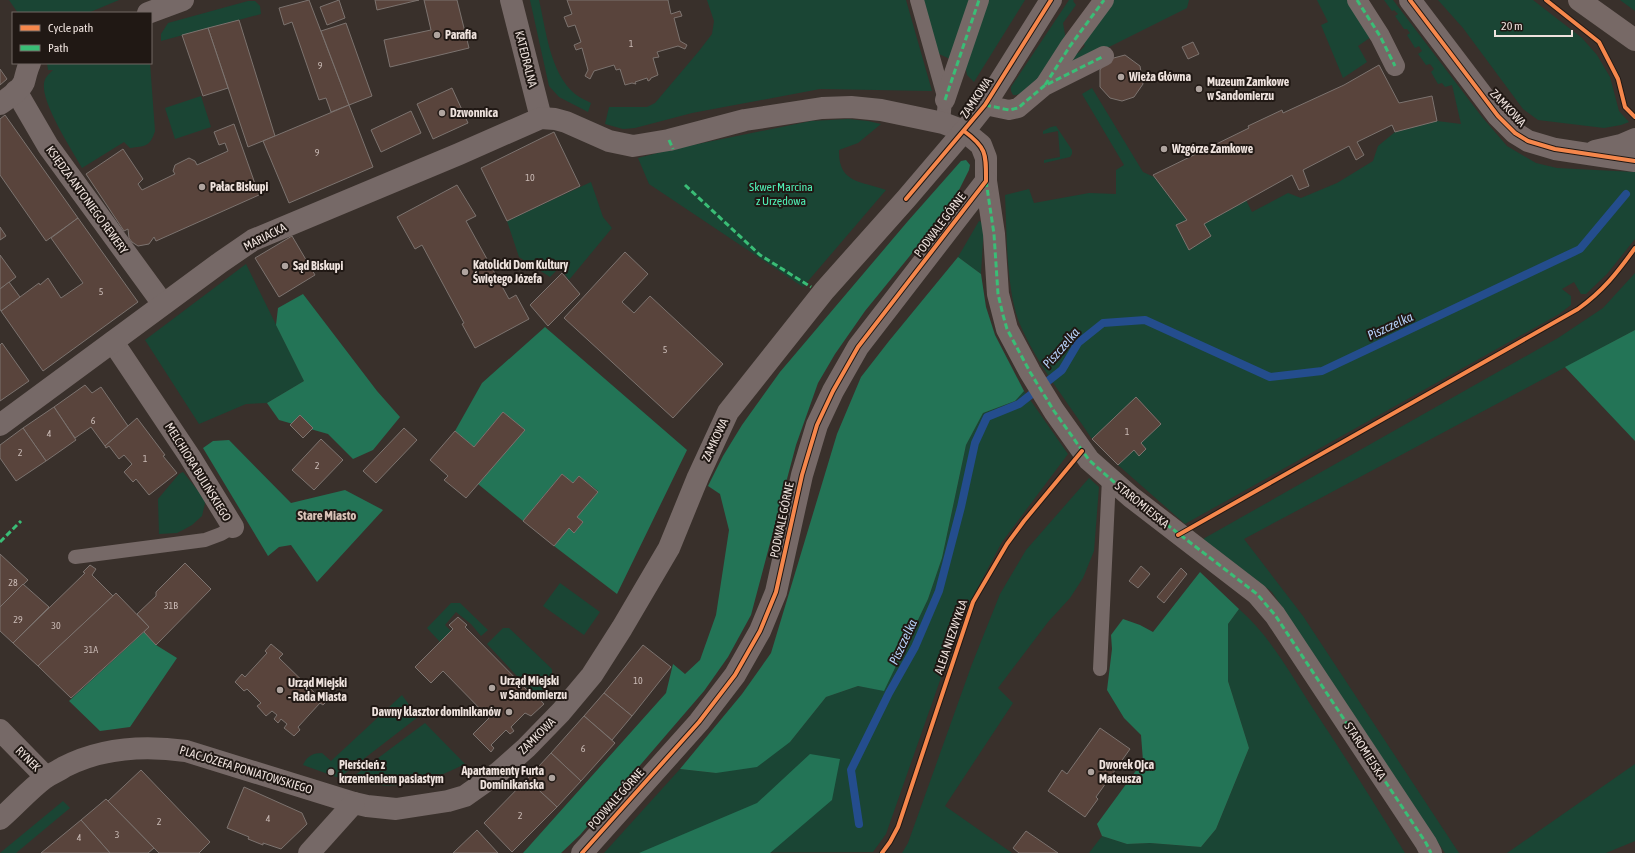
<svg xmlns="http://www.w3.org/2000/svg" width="1635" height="853" font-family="'Asap Condensed',sans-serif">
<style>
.green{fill:#1a4534}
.forest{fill:#237456}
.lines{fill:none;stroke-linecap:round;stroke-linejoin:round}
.stream{stroke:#244d8d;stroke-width:8}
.building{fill:#59443c;stroke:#7c736f}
.service{stroke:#766967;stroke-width:14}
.pedestrian{stroke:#766967;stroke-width:20}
.minor{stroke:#766967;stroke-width:22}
.primary{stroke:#776966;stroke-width:22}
.quiet{stroke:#3abd76;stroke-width:3;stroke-dasharray:6 3;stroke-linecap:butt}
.cycleway-casing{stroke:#201814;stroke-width:6}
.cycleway{stroke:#f5874c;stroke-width:4}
.poi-dot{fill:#afa49f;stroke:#201814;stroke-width:1.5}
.labels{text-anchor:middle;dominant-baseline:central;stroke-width:4;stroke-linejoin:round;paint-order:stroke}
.number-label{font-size:10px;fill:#c9bab5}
.poi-label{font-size:12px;font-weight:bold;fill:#eee2dd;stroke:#201814;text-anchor:start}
.street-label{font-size:12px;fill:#eee2dd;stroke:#201814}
.park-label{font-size:12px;fill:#50efb5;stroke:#201814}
.water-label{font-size:13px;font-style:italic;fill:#b5cff7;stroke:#201814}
.neighbourhood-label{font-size:13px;font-weight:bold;fill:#d9c3b8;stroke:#201814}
</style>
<rect width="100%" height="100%" fill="#39302b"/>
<g class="green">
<path d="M9,0H119L88,13H18Z"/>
<path d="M530,0H539C546,30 550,73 575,94C580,98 586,100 591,103L588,112L559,97L549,86Z"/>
<path d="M707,0H906L932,91L820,89L692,113L635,128L623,129L605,124L609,107H647L655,103L699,51L712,34L714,21Z"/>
<path d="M922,0H972L952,60L937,53Z"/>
<path d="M983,0H1025L974,82L967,75L965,64Z"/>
<path d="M1069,0H1074L1073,1L1076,5L1063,23L1066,40C1056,53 1031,97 1013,95L1011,91V87Z"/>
<path d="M1111,0H1189L1187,8L1101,51L1067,63L1073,53H1078L1085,46L1082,40Z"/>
<path d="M1317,0H1348L1371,37L1358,46L1367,62L1343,78L1321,25L1328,22Z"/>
<path d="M1384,0H1393L1482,117L1507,146L1536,163L1557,168L1635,172V239L1607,274L1586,294H1581L1574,282L1562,289L1571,296V305L1559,314L1185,524L1118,465L1134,450L1140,455L1146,449L1141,443L1161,423L1136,397L1092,439C1067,401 1037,365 1019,322C1006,288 1007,232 1005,195L1029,189L1034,203L1089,193L1116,194V170L1124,165L1082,94L1092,88L1143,172L1154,177L1187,220L1177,225L1204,224L1246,200L1252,212L1288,193L1301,198L1337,183L1373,161L1378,146L1395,132L1437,121L1461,124L1452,85L1445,87L1442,83L1438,84L1431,72L1434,69L1430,64L1426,65L1418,54L1422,51L1419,46L1415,48L1407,35L1410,33L1407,29H1404L1395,16L1398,14L1394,10L1392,11Z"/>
<path d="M1438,0H1533L1582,38L1597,55L1610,77L1619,111L1629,122L1621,125L1604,128L1538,120L1523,109L1463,28Z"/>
<path d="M1620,0H1635V11Z"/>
<path d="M248,1H255L260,6L261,14L161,41V34L168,23Z"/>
<path d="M47,63H150L155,131C150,147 145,146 130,148L124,142L82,168C72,150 41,103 44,83C45,77 49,74 53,70H48Z"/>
<path d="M201,96L211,127L175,139L165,108Z"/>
<path d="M848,119L868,121L881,124L858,143L839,150C838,184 862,181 886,190L803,287L649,184L638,158L673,149L811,121Z"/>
<path d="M1056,126L1072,150V154L1070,157L1044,163V160L1060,157L1058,131L1043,134V131L1051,127Z"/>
<path d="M591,182L603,217L612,228L569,280L560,267L550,277L519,257L507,221Z"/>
<path d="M979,221L984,223L981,274L958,257Z"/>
<path d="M246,264L304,381L267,403L246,404L199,424L145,340Z"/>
<path d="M1635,273V330L1244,539L1303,616L1459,853H1445L1272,592L1203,539L1558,338L1603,308Z"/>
<path d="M1024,391L1068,454L1002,542L963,615L886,834L873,852L604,853L680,769L716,773L790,742L826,697L858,686L884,690L928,599L942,558L966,445L983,413L1015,401Z"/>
<path d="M183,472L203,497L205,503L202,516L192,525L183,530L177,533L159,534L158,499L179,474Z"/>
<path d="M1089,478L1099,487L1094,551L1083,578L1070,598L1048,622L998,688L1013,703L945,806L1012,853H902L908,843L972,664L1000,594L1026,550Z"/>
<path d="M560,583L600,612L584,635L543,606Z"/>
<path d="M451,603H460L488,630L481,636L471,624L456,612L445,625L451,631L440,642L427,628Z"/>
<path d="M1239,609C1269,635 1289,671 1310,704C1343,753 1374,803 1405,853H1089L1102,836L1127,844L1150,843L1201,847L1216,829L1249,748L1228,681V624Z"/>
<path d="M503,628H509L552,669V682L539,696L530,690L487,644Z"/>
<path d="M402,695L418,717L339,778L303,765C307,756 313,753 322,753L331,761Z"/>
<path d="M425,723L465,764C431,781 407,789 368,784L372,781L368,776L359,782L350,779Z"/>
<path d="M1635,764V841L1606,853H1507Z"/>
<path d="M63,801L70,808L16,853H0Z"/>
</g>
<g class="forest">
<path d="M966,160L970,165L969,170L958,192L939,220L865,311L835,354L818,383L796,445L751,615L728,657L704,691L580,835L561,853H523L666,693L673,664L685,674L700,660L716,615L729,530L720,494L708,486L723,456L742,425L780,372L908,221L961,161Z"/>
<path d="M958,257L981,274L986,307L995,335L1024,391L1015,401L983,413L966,445L942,558L928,599L884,691L858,686L826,697L790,742L757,767L716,773L680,769L742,694L771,653L837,434L861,377L889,341Z"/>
<path d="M303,294L377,391L400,417L373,450L353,459L328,434L279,420L267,403L304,381L276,325L278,308Z"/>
<path d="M545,327L687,450L617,594L554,546L569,528L574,533L583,522L577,517L598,491L579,476L573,483L562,474L523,521L478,484L524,430L503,412L474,447L455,431L482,383Z"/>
<path d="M1635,330V441L1565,367Z"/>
<path d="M229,440L291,503L345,490L383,510L317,582L291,545L279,547L268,556L203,448L213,441Z"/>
<path d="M1200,572L1239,609L1228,624V681L1249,748L1216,829L1201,847L1150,843L1127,844L1102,836L1097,824L1143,761L1141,735L1124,718L1107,690L1112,649L1111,635L1123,619L1140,625L1153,632Z"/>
<path d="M144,632L156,645L177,658L130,727L100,731L69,701Z"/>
<path d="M810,754L840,759L832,800L770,853H639L757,803Z"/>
</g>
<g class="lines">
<path class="stream" d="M859,824L851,770L889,693L915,647L939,591L961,507L975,443L987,417L1019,404L1062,370L1078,343L1103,323L1145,320L1270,377L1322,371L1580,249L1626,194"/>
</g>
<g class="building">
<path d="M309,0L349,105L331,112L326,98L319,100L292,22L284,25L279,8Z"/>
<path d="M339,0L345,18L327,25L320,7Z"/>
<path d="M375,0H419L377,10Z"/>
<path d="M424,0H457L469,48L390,67L384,40L431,30Z"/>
<path d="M567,0H668L671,14L680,11L682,16L674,18L680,41L687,45L685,49L678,46L657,52L659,57L653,58L658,75L651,78L650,80L648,81L647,78L635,82L636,84L632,83L625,85L620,69L616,70L614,65L594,71L590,79L585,76L588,70L582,48L576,50L574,45L581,42L575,25L568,27L564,17L572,14Z"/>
<path d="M239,20L275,136L248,147L208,28Z"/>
<path d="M346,23L372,96L349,105L321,31Z"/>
<path d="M208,28L228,88L203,96L182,35Z"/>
<path d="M1193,42L1199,54L1188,59L1182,47Z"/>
<path d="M1125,55L1140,66L1143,84L1134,97L1122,101L1110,98L1100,87V70L1106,60Z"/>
<path d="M1379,65L1399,103L1432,96L1437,121L1395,132L1392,125L1357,142L1364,155L1356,160L1349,146L1303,170L1309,186L1299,190L1292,175L1204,224L1211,236L1189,250L1176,225L1187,220L1153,175L1249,128L1248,126L1282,110L1283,113L1344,85Z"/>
<path d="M0,69L7,79L0,85Z"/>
<path d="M452,88L468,123L433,139L417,104Z"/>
<path d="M349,105L373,167L289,203L263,141Z"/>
<path d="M411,111L421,133L381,152L371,130Z"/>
<path d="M5,115L78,218L46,241L0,175V119Z"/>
<path d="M234,124L259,195L156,241L154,237L149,244L138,246L132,242L129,238L128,229L124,231L86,174L123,149L143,179L138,184L142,190L175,174L173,171L175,165L189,158L195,161L197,165L228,151L225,143L219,145L214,132Z"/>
<path d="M554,132L580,186L507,221L481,168Z"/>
<path d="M457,185L476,216L466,221L509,299L516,295L529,319L475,348L462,324L464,323L422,245L415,249L397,217Z"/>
<path d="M78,218L138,302L43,371L1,311L39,283L40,285L48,278L61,298L83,283L51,238Z"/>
<path d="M0,227L6,236L0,240Z"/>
<path d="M292,236L315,275L279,297L255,258Z"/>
<path d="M625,252L648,274L622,302L634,313L650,296L723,364L673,418L564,318Z"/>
<path d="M0,255L16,277L0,289Z"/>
<path d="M562,273L580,294L548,326L530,305Z"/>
<path d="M9,282L20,297L1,311L0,309V289Z"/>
<path d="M2,343L29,381L0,401V345Z"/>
<path d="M85,385L92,393L101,387L128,426L105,446L91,427L75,438L54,407Z"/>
<path d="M1136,397L1161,424L1141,443L1146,449L1139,456L1134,450L1118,465L1092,439Z"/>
<path d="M54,407L76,440L46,461L23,428Z"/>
<path d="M503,412L525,430L466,498L444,480L448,476L430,460L455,431L474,447Z"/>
<path d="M300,415L313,428L303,438L290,425Z"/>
<path d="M137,418L165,455L163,456L177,473L149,495L136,479L133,482L124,472L132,464L124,455L119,459L109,446L106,448L105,446Z"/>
<path d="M23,428L46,461L16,481L0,458V445Z"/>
<path d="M404,428L417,440L376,483L363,471Z"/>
<path d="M321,439L343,460L314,490L292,470Z"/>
<path d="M562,474L573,483L579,476L598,492L577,517L583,522L574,533L569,528L554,546L523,521Z"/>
<path d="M0,554L28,580L0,607Z"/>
<path d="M185,563L211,589L156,645L144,632L149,627L137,614L156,596V592Z"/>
<path d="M90,565L96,569L92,575L113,596L38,666L13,643L85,573L83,572Z"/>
<path d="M1141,566L1150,574L1138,588L1129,581Z"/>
<path d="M1181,568L1187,574L1164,603L1157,597Z"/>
<path d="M23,584L49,607L13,643L0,631V607Z"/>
<path d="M116,593L149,627L71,698L38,666Z"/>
<path d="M458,617L467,625L465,627L532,695L534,693L544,704L531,716L525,713L511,727L514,731L510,734L506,730L491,745L494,748L491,752L473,734L489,718L443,671L431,683L415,667L453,629L449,625Z"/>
<path d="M271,644L283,654L279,658L318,696L322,692L329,699L323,705L320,703L298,727L300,730L294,736L284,728L287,724L281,719L278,723L274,719L277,715L272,711L266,716L257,706L261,703L247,689L244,691L235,682L242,674L245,677L267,653L265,651Z"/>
<path d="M643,645L671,667L632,716L604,693Z"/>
<path d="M604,693L632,716L612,740L584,716Z"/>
<path d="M584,716L615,743L581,781L551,753Z"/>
<path d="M1100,728L1130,749L1096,797L1098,799L1085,817L1048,791L1062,770L1067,774Z"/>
<path d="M551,753L581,781L557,807L527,779Z"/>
<path d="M141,770L210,842L199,853H159L108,801Z"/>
<path d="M527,779L557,807L512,852L484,823Z"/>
<path d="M244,787L302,813L307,824L281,849L263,843V845L248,839L249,837L227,828Z"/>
<path d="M106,799L108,801L154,848L148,853H110L81,820Z"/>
<path d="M81,820L110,853H41Z"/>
<path d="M477,830L498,853H453Z"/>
<path d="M1026,831L1058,853H1019L1013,848Z"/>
</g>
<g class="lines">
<g class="service">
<path d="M917,0L945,100L943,123"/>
<path d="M75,557L205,540L221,534L233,527"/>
<path d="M1100,669L1109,478"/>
</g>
<g class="pedestrian">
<path d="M1357,0L1380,36L1395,66"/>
<path d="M1045,85L1070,46L1104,0"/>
<path d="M945,100L979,0"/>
<path d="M985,105L1009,110L1018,108L1044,86L1104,56"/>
</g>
<g class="minor">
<path d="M511,0L541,118"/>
<path d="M1410,0L1498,116L1515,133L1528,141L1555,149L1635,161"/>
<path d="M148,13L183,0"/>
<path d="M16,91L48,146L163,304"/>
<path d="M0,104C8,98 20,91 24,82C26,75 27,69 30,63"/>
<path d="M1595,151L1621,145L1635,139"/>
<path d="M113,342L190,457L233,527"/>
<path d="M0,425L221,262L253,240L459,154L541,118L555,119L566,122L609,141L633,146L669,140L745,120L822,108L851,107L881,110L943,123L964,131L981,145L986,158V181L994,234L998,294L1007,329L1030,372L1054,411L1089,460L1131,497L1257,594L1275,615L1426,843L1431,853"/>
<path d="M0,730L46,777"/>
<path d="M0,819C15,806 29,790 45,778C51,774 58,771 64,767C103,747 144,745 186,751L354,803L367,806L396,809L448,801L465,796L499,772L526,748L561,712L592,675L622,628L669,548L698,477L728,412L824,291L906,199L970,124L985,105L1051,0"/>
<path d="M309,853L354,803"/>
<path d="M582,853L699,722L735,675L760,631L776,592L802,475L817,425L833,391L858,347L986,181"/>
</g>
<path class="primary" d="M1579,0L1635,40"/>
<g class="quiet">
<path d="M1357,0L1380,36L1395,66"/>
<path d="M1045,85L1070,46L1104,0"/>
<path d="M945,100L979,0"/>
<path d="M985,105L1009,110L1018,108L1044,86L1104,56"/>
<path d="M669,140L673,149"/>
<path d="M986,181L994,234L998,294L1003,315L1007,329L1030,372L1054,411L1089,460L1131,497L1257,594L1275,615L1426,843L1431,853"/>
<path d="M685,185L760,255L811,287"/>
<path d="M0,542L21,521"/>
</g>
<defs>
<g id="cycleway">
<path d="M1410,0L1498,116L1515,133L1528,141L1555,149L1635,161"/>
<path d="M1546,0L1599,42L1618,79L1625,107L1635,117"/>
<path d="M906,199L985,105L1051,0"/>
<path d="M1178,535L1578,309C1603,291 1617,273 1635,248"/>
<path d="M582,853L699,722L735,675L760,631L776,592L802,475L817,425L833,391L858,347L986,181C986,154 987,148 964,131"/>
<path d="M882,853L890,842L898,827L973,602L1007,544L1024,521L1082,451"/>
</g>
</defs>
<use href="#cycleway" class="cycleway-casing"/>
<use href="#cycleway" class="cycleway"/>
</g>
<g class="poi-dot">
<circle cx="437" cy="35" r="4"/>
<circle cx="1121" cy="77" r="4"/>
<circle cx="1199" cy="89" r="4"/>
<circle cx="442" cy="113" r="4"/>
<circle cx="1164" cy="149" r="4"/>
<circle cx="202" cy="187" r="4"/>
<circle cx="285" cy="266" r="4"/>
<circle cx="465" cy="272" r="4"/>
<circle cx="492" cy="688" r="4"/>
<circle cx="280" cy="690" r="4"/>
<circle cx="509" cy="712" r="4"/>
<circle cx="331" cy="772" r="4"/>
<circle cx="1091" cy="772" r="4"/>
<circle cx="552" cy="778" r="4"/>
</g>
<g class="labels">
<g class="number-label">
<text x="631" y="43">1</text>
<text x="320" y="65">9</text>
<text x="317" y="152">9</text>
<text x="530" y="177">10</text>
<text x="101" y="291">5</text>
<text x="665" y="349">5</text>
<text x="93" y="420">6</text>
<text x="1127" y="431">1</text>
<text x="49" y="433">4</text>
<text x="20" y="452">2</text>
<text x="145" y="458">1</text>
<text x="317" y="465">2</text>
<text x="13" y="582">28</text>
<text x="171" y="605">31B</text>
<text x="18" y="619">29</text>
<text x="56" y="625">30</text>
<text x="91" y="649">31A</text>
<text x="638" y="680">10</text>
<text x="583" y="748">6</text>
<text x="520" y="815">2</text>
<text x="268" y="818">4</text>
<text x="159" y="821">2</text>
<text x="117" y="834">3</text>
<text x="79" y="837">4</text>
</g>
<g class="poi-label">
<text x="445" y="35">Parafia</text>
<text x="1129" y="77">Wieża Główna</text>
<text x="1207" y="82">Muzeum Zamkowe<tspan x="1207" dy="14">w Sandomierzu</tspan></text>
<text x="450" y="113">Dzwonnica</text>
<text x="1172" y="149">Wzgórze Zamkowe</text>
<text x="210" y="187">Pałac Biskupi</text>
<text x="473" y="265">Katolicki Dom Kultury<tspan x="473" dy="14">Świętego Józefa</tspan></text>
<text x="293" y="266">Sąd Biskupi</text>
<text x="500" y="681">Urząd Miejski<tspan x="500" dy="14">w Sandomierzu</tspan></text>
<text x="288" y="683">Urząd Miejski<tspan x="288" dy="14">- Rada Miasta</tspan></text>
<text x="501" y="712" text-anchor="end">Dawny klasztor dominikanów</text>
<text x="339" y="765">Pierścień z<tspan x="339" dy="14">krzemieniem pasiastym</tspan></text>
<text x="1099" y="765">Dworek Ojca<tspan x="1099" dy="14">Mateusza</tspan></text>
<text x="544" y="771" text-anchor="end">Apartamenty Furta<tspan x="544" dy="14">Dominikańska</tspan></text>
</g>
<g class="street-label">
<text transform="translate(526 59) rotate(76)">KATEDRALNA</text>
<text transform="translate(976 98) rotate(-56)">ZAMKOWA</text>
<text transform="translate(1508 108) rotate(47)">ZAMKOWA</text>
<text transform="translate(87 200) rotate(54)">KSIĘDZA ANTONIEGO REWERY</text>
<text transform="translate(940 225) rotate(-53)">PODWALE GÓRNE</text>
<text transform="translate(265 237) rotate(-27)">MARIACKA</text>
<text transform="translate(715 440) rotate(-65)">ZAMKOWA</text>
<text transform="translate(198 472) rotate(58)">MELCHIORA BULIŃSKIEGO</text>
<text transform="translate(1142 505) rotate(39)">STAROMIEJSKA</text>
<text transform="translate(782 520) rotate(-78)">PODWALE GÓRNE</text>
<text transform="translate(951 637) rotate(-71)">ALEJA NIEZWYKŁA</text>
<text transform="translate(537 736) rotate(-45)">ZAMKOWA</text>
<text transform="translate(1365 751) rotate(57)">STAROMIEJSKA</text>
<text transform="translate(28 759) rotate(45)">RYNEK</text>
<text transform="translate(246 770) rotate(17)">PLAC JÓZEFA PONIATOWSKIEGO</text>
<text transform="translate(616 799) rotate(-48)">PODWALE GÓRNE</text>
</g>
<g class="park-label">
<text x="781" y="187">Skwer Marcina<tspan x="781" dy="14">z Urzędowa</tspan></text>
</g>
<g class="water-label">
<text transform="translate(1390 326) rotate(-25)">Piszczelka</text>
<text transform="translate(1061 348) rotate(-49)">Piszczelka</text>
<text transform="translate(903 642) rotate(-65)">Piszczelka</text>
</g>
<g class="neighbourhood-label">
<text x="327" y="515">Stare Miasto</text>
</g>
</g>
<rect x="12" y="12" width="140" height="52" fill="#201814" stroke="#726964"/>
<rect x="20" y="25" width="20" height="6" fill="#f5874c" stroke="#726964"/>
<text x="48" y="32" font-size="12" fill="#eee2dd">Cycle path</text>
<rect x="20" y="45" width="20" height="6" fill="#3abd76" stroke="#726964"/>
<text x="48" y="52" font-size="12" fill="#eee2dd">Path</text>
<path d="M1495 30v6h77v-6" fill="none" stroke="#eee2dd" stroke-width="2"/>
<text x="1501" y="30" font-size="12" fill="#eee2dd" stroke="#201814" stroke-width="3" paint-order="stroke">20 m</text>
</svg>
